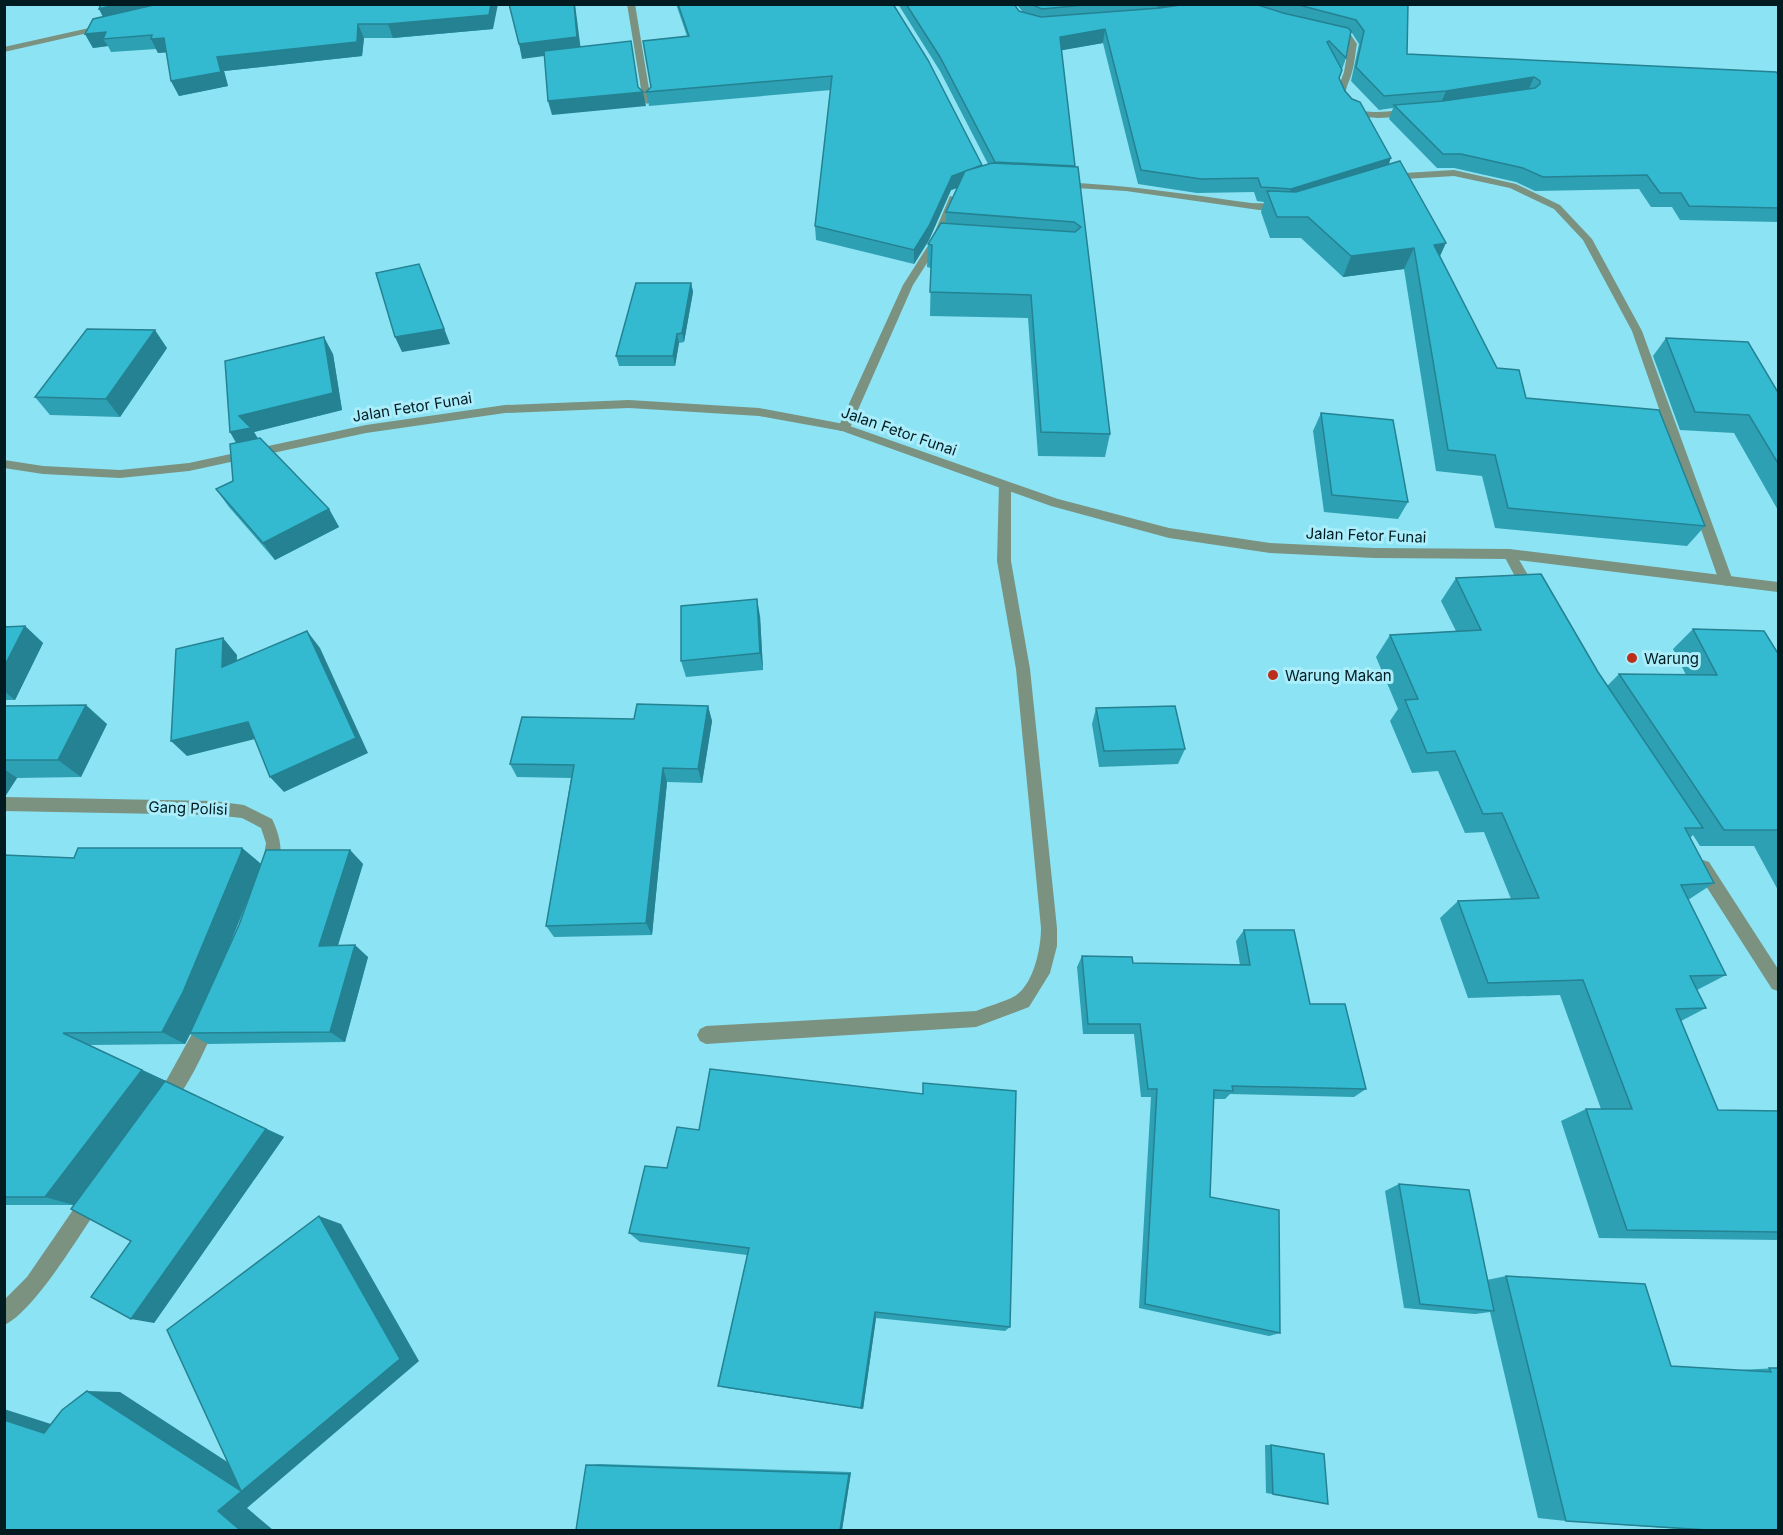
<svg xmlns="http://www.w3.org/2000/svg" width="1783" height="1535" font-family="Inter,sans-serif">
<style>
.lines{fill:none;stroke-linecap:round;stroke-linejoin:round}
.minor{fill:#7a927f;fill-rule:evenodd}
.tertiary{fill:#7a927f;fill-rule:evenodd}
.wall{fill:#2da0b3;fill-rule:evenodd}
.shaded-wall{fill:#248292}
.building{fill:#34bad0;stroke:#248292;stroke-width:1.5}
.poi-dot{fill:#bb2f1a;stroke:#aaedfb;stroke-width:2}
.labels{text-anchor:middle;dominant-baseline:central;stroke-width:6;stroke-linejoin:round;paint-order:stroke}
.street-label{font-size:15px;fill:#011b20;stroke:#aaedfb}
.poi-label{font-size:15px;fill:#011b20;stroke:#aaedfb;text-anchor:start}
</style>
<rect width="100%" height="100%" fill="#8ce3f4"/>
<g class="lines">
<g class="minor">
<path d="M627,4H635L651,101L647,104L643,101Z"/>
<path d="M107,24L111,26L110,28L4,52V47Z"/>
<path d="M1331,29L1351,35L1357,44C1355,53 1355,63 1352,72C1351,78 1347,84 1346,90C1341,121 1395,111 1412,108L1416,111L1415,113C1388,119 1345,126 1337,91L1344,72L1349,44L1345,39L1328,33L1327,31Z"/>
<path d="M1454,170L1516,184L1560,205L1592,239L1642,331L1733,581L1731,584L1726,586L1719,581L1632,331L1583,240L1554,209L1510,188L1454,176L1388,180L1383,177L1388,174Z"/>
<path d="M1061,182C1126,185 1187,194 1251,203C1262,204 1278,202 1287,208L1282,211L1259,210L1126,191L1058,187V183Z"/>
<path d="M950,196L958,198L941,241L913,285L850,428L848,431H840L838,428L903,285L931,241Z"/>
<path d="M1005,481L1011,485V561L1030,669L1057,928V946L1050,973L1029,1007L976,1027L706,1044L700,1041L697,1035L700,1029L706,1026L976,1011C988,1006 1004,1002 1015,996C1034,984 1041,948 1041,928L1016,669L997,561L999,485Z"/>
<path d="M1509,549L1514,551L1536,589L1538,593L1536,597H1526L1503,554Z"/>
<path d="M4,797L214,801L244,805L272,819C281,837 284,856 276,875L270,877L264,875L262,870L266,843L261,828L242,818L214,815L4,811Z"/>
<path d="M1703,860L1709,862L1778,969V991L1772,989L1697,872L1695,867L1697,862Z"/>
<path d="M209,1012L215,1014L218,1020C209,1041 183,1102 164,1110L158,1107L155,1101L203,1014Z"/>
<path d="M93,1188L100,1191L103,1198L100,1205C81,1233 33,1313 4,1325V1300L27,1277L86,1191Z"/>
</g>
<path class="tertiary" d="M629,400L759,408L844,424L1058,499L1169,528L1270,543L1374,548L1509,549L1778,582V592L1509,559L1374,558L1270,553L1169,538L1051,506L842,431L759,416L629,408L505,413L366,433L189,471L120,478L43,474L4,468V460L43,466L120,470L189,463L366,425L505,405Z"/>
</g>
<g class="wall">
<path d="M676,4H893L982,166L988,164L940,71L898,4H1014L1019,11L1023,12L1016,4H1408L1407,54L1779,75V222L1680,220L1672,207H1651L1639,189L1535,191L1516,182L1454,168H1437L1389,119L1393,108L1379,110L1351,81L1359,44L1352,33H1351L1346,58L1339,78L1345,91L1389,164L1440,257L1497,368L1526,398L1705,526L1687,546L1495,528L1482,476L1436,471L1404,269L1343,277L1301,238H1270L1261,212L1264,202L1257,201L1254,192L1197,193L1138,184L1103,43L1061,50L1075,167L1110,434L1105,457L1038,456L1028,318L930,316L931,268L927,267L928,244L946,223V212L958,188L951,190L929,240L914,264L816,240L815,226L831,90L649,106L646,92L651,87L687,36Z"/>
<path d="M99,9L493,29L393,38H364L362,56L224,71L228,86L179,96L171,81L167,52L158,53L156,49L111,52L108,46L93,48L85,34L103,17Z"/>
<path d="M691,283L693,292L684,342L679,343L675,366H619L616,356Z"/>
<path d="M1666,338L1779,394V512L1734,433L1680,430L1653,356Z"/>
<path d="M167,348L120,417L50,415L35,397Z"/>
<path d="M333,354L342,410L254,432L257,438L329,509L339,527L275,560L229,507L216,489L233,481L236,443L230,432Z"/>
<path d="M1321,413L1408,502L1398,519L1324,512L1313,431Z"/>
<path d="M1456,578L1598,672L1607,686L1619,674L1686,675L1673,649L1693,629L1779,655V892L1754,846H1700L1693,835L1690,838L1714,883L1688,900L1726,975L1697,990L1706,1008L1681,1021L1718,1110L1779,1111V1240L1599,1238L1561,1121L1586,1109H1601L1560,995L1468,998L1440,918L1458,901L1511,899L1484,832L1465,833L1438,771L1412,773L1390,721L1398,709L1376,657L1390,635L1456,631L1441,601Z"/>
<path d="M760,616L763,670L686,677L681,661Z"/>
<path d="M4,624L8,627L25,626L43,643L15,700H4Z"/>
<path d="M4,706L107,724L81,777L17,778L6,795H4Z"/>
<path d="M708,706L712,721L702,783L667,782L652,935L554,937L546,926L571,778L517,777L510,764L634,719Z"/>
<path d="M1096,708L1185,749L1178,764L1099,767L1092,724Z"/>
<path d="M242,848L261,864L260,867L350,850L363,864L338,945L368,957L345,1042L208,1044L190,1034L185,1044L90,1045L284,1137L154,1323L131,1241L104,1164L74,1205H4V855L74,858ZM254,884L239,925L225,957Z"/>
<path d="M1244,930L1310,1004L1366,1089L1354,1097L1230,1094L1225,1099H1213L1210,1197L1280,1333L1269,1336L1139,1308L1151,1097H1141L1134,1034H1083L1077,967L1082,956L1133,963L1240,965L1236,941Z"/>
<path d="M645,1166L1010,1327L1005,1331L876,1318L863,1409L726,1388L718,1386L747,1255L640,1242L629,1233Z"/>
<path d="M1399,1184L1487,1280L1506,1276L1671,1366L1738,1370L1779,1368V1530H1680V1529L1566,1521L1538,1518L1490,1312L1475,1314L1404,1308L1385,1191Z"/>
<path d="M1265,1445H1271L1328,1504L1266,1493Z"/>
<path d="M600,1464L851,1472L842,1530L586,1465Z"/>
</g>
<g class="shaded-wall">
<path d="M118,4H198L106,22L99,9Z"/>
<path d="M491,4H498L493,29L393,38L388,24Z"/>
<path d="M574,4H575L581,51L522,59L519,44Z"/>
<path d="M1158,4H1219L1157,13Z"/>
<path d="M358,24L364,38L362,56L224,71L228,86L179,96L171,81L217,57Z"/>
<path d="M1105,29L1103,43L1058,51L1060,37Z"/>
<path d="M106,32L103,39L108,46L93,48L85,34Z"/>
<path d="M164,38L171,52L158,53L151,39Z"/>
<path d="M1534,77L1528,91L1440,105L1446,91Z"/>
<path d="M643,92L646,106L552,115L548,101Z"/>
<path d="M1391,158L1386,172L1287,203L1291,189Z"/>
<path d="M982,165L981,179L951,190L929,240L914,264V250L952,176Z"/>
<path d="M1446,243L1436,265L1434,245Z"/>
<path d="M1414,248L1404,269L1343,277L1351,256Z"/>
<path d="M425,278L450,344L402,352L395,337Z"/>
<path d="M691,283L693,292L684,342L682,333Z"/>
<path d="M155,330L167,348L120,417L106,399Z"/>
<path d="M677,334L679,343L675,366L673,356Z"/>
<path d="M324,337L333,354L342,410L254,432L262,445L241,450L230,432L239,416Z"/>
<path d="M329,509L339,527L275,560L263,543Z"/>
<path d="M757,599L760,616L763,670L760,653Z"/>
<path d="M25,626L43,643L15,700L4,691V667Z"/>
<path d="M307,631L320,648L368,753L284,792L270,777Z"/>
<path d="M223,638L237,655L236,683L222,667Z"/>
<path d="M86,705L107,724L81,777L58,760Z"/>
<path d="M708,706L712,721L702,783L698,769Z"/>
<path d="M248,722L263,737L187,756L171,741Z"/>
<path d="M663,768L667,782L652,935L646,923Z"/>
<path d="M4,769L17,778L6,795L4,793Z"/>
<path d="M242,848L261,864L260,869L205,1005L185,1044L162,1032Z"/>
<path d="M350,850L363,864L334,958L319,946Z"/>
<path d="M355,945L368,957L345,1042L330,1032Z"/>
<path d="M142,1070L166,1081L74,1205L45,1197Z"/>
<path d="M266,1129L284,1137L154,1323L131,1319Z"/>
<path d="M319,1216L341,1224L419,1361L247,1508L273,1530H240L218,1511L241,1491L87,1391L120,1392L255,1480Z"/>
<path d="M875,1312L876,1318L863,1409L861,1408Z"/>
<path d="M4,1409L79,1433H44L4,1420Z"/>
<path d="M851,1472L842,1530H840L849,1474Z"/>
</g>
<g class="building">
<path d="M101,4H118L99,9Z"/>
<path d="M158,4H491L489,15L388,24H358L357,42L217,57L221,72L171,81L164,38L151,39L152,35L103,39L106,32L85,34L93,19Z"/>
<path d="M509,4H574L577,37L519,44Z"/>
<path d="M678,4H893L928,60L982,165L952,176L929,226L914,250L815,226L832,76L646,92L651,87L643,41L689,36Z"/>
<path d="M906,4H1014L1019,11L1041,17L1160,8L1187,4H1255L1283,13L1348,28L1351,31L1346,58L1329,41L1327,42L1342,70L1339,78L1345,91L1352,99L1360,102L1391,158L1291,189L1261,187L1258,178L1201,179L1141,170L1105,29L1060,37L1075,166L995,162L940,57Z"/>
<path d="M1030,4H1095L1042,9Z"/>
<path d="M1295,4H1408L1407,54L1776,72L1779,75V208L1689,206L1681,193H1660L1647,175L1543,177L1523,168L1461,154H1443L1394,105L1443,101L1535,88L1540,84V81L1534,77L1446,91L1384,96L1356,67L1364,31L1356,20Z"/>
<path d="M631,41L638,87L643,92L548,101L544,51Z"/>
<path d="M1400,161L1446,243L1434,245L1497,368L1519,370L1526,398L1659,410L1705,526L1508,508L1495,455L1448,450L1414,248L1351,256L1308,217H1277L1267,191L1296,192Z"/>
<path d="M992,163L1078,167L1110,434L1041,432L1031,295L930,292L932,245L928,244L941,223L1075,232L1081,227L1074,222L946,212L965,171Z"/>
<path d="M419,264L444,329L395,337L376,273Z"/>
<path d="M636,283H691L682,333L677,334L673,356H616Z"/>
<path d="M87,329L155,330L106,399L35,397Z"/>
<path d="M324,337L333,393L239,416L251,428L230,432L225,361Z"/>
<path d="M1666,338L1748,342L1779,394V465L1749,415L1695,412Z"/>
<path d="M1321,413L1393,420L1408,502L1332,495Z"/>
<path d="M260,438L329,509L263,543L216,489L233,481L230,444Z"/>
<path d="M1541,574L1598,672L1703,828H1685L1714,883L1681,885L1726,975L1690,976L1706,1008L1676,1009L1718,1110L1779,1111V1232L1627,1230L1586,1109H1632L1583,980L1488,983L1458,901L1539,898L1502,813L1483,814L1455,751L1427,753L1405,700L1418,699L1390,635L1481,630L1456,578Z"/>
<path d="M757,599L760,653L681,661V606Z"/>
<path d="M25,626L4,667V627Z"/>
<path d="M1693,629L1764,631L1779,655V830H1724L1619,674L1717,675Z"/>
<path d="M307,631L356,738L270,777L248,722L171,741L176,649L223,638L222,667Z"/>
<path d="M637,704L708,706L698,769L663,768L646,923L546,926L574,765L510,764L522,717L634,719Z"/>
<path d="M86,705L58,760H4V706Z"/>
<path d="M1175,706L1185,749L1104,751L1096,708Z"/>
<path d="M78,848H242L241,853L183,992L162,1032L63,1033L142,1070L45,1197H4V855L74,858Z"/>
<path d="M266,850H350L319,946L355,945L330,1032L190,1033L239,925Z"/>
<path d="M1244,930H1294L1310,1004H1345L1366,1089L1232,1086L1233,1091L1214,1090L1210,1197L1279,1210L1280,1333L1145,1304L1157,1089H1148L1140,1024H1088L1082,956L1132,957L1133,963L1250,965Z"/>
<path d="M710,1069L923,1094V1083L1016,1091L1010,1327L875,1312L861,1408L718,1386L749,1248L629,1233L645,1166L667,1168L677,1127L699,1130Z"/>
<path d="M165,1081L266,1129L131,1319L91,1297L131,1241L71,1209Z"/>
<path d="M1399,1184L1469,1190L1494,1311L1420,1304Z"/>
<path d="M319,1216L400,1359L218,1511L240,1530H4V1420L44,1433L62,1410L87,1391L241,1491L167,1330Z"/>
<path d="M1506,1276L1645,1284L1671,1366L1771,1372L1769,1368H1779V1530H1708L1566,1521Z"/>
<path d="M1271,1445L1324,1454L1328,1504L1273,1494Z"/>
<path d="M586,1465L849,1474L840,1530H576Z"/>
</g>
<g class="poi-dot">
<circle cx="1632" cy="658" r="6"/>
<circle cx="1273" cy="675" r="6"/>
</g>
<g class="labels">
<g class="street-label">
<text transform="translate(412 407) rotate(-9)">Jalan Fetor Funai</text>
<text transform="translate(899 431) rotate(19)">Jalan Fetor Funai</text>
<text transform="translate(1366 535) rotate(2)">Jalan Fetor Funai</text>
<text transform="translate(188 808) rotate(2)">Gang Polisi</text>
</g>
<g class="poi-label">
<text x="1644" y="658">Warung</text>
<text x="1285" y="675">Warung Makan</text>
</g>
</g>
<rect width="1783" height="1535" fill="none" stroke="#011b20" stroke-width="12"/>
</svg>
